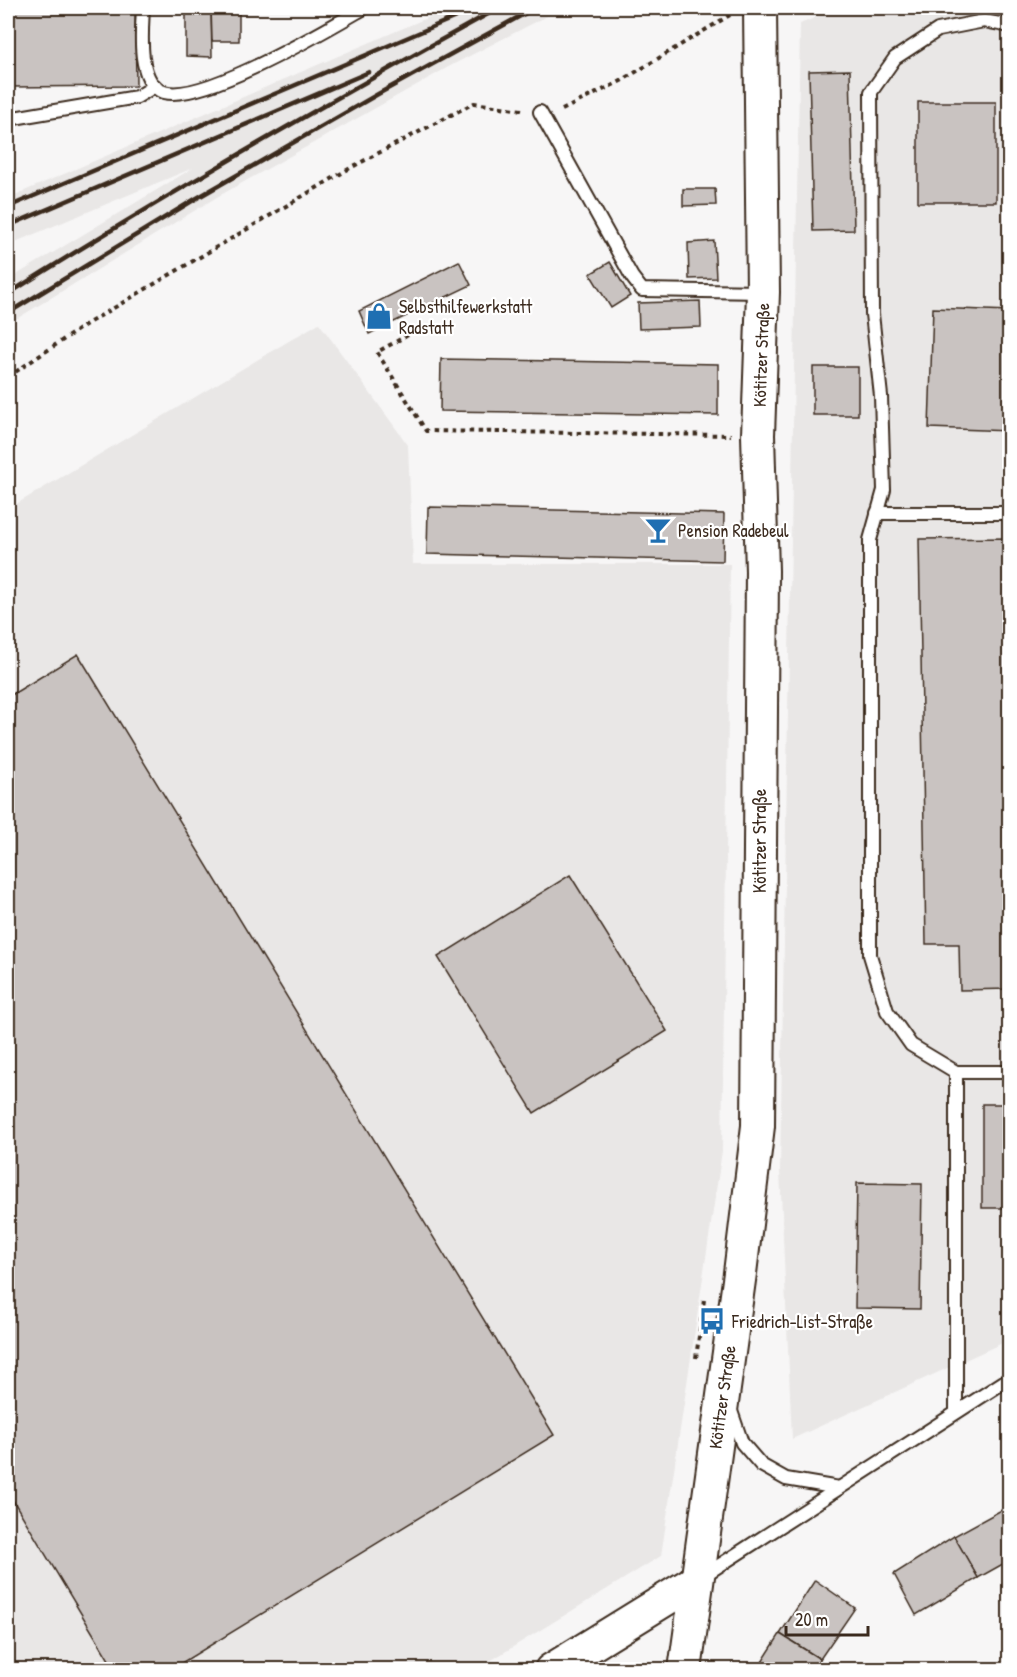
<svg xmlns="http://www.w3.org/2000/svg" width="1017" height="1677" font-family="'Patrick Hand',sans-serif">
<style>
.built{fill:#e9e7e6}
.building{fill:#c9c3c1;stroke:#3b2a1e;stroke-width:1.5}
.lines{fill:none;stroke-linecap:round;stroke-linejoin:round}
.service-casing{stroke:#3b2a1e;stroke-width:16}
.tertiary-casing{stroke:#3b2a1e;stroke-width:36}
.path{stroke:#3b2a1e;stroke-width:4;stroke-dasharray:4.5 4.5;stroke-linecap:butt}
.service{stroke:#fff;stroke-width:12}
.tertiary{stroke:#fff;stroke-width:32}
.rail{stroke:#3b2a1e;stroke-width:4.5}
.labels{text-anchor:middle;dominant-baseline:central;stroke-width:4.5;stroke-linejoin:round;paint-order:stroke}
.poi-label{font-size:18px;fill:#3b2a1e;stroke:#fff;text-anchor:start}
.street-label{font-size:18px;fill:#3b2a1e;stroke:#fff}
</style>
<rect width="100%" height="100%" fill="#f7f6f6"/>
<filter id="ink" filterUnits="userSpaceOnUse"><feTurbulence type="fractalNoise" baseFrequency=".0167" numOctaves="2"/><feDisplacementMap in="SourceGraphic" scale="12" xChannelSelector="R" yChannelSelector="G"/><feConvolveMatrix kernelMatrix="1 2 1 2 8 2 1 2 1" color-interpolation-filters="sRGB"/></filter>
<g filter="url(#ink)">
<g class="built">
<path d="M450,8H563L452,65L217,197L8,324V280L193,168L8,245V198Z"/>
<path d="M838,8H1009V1340L792,1439L780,1170L800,24Z"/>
<path d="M319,323L408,445L413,564H730L722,1151L661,1556L477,1669H8V509Z"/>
</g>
<g class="building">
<path d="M8,8H135L136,86L8,87Z"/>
<path d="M186,8H211L212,57L186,56Z"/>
<path d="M211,8H239V41H212Z"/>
<path d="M850,70L854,230L813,231L809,71Z"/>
<rect x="918" y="102" width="78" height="100"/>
<path d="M683,189H715L716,205L683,206Z"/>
<path d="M714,241L716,278L689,279L688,243Z"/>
<path d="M459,261L471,285L369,334L359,311Z"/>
<path d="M610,262L630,296L611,308L590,274Z"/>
<path d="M700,301L701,327L639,329L638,303Z"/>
<path d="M933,308L1010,311V431L929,428Z"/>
<path d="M441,359L718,364V415L440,411Z"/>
<rect x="813" y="367" width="45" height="48"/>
<path d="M428,507L724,514L723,561L427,554Z"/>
<path d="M1010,538V989L960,990L959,944H926L919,539Z"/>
<path d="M78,654L554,1435L170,1670H115L8,1492V697Z"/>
<path d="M570,875L667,1031L534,1113L438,957Z"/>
<rect x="982" y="1104" width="28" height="104"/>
<path d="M857,1183L922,1184L920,1309L855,1308Z"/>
<path d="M1007,1507L1010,1511V1560L978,1578L954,1536Z"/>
<path d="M954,1536L978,1578L916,1615L894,1574Z"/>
<path d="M815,1580L855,1608L820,1659L780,1634Z"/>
<path d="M780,1634L820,1659L813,1670H757Z"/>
</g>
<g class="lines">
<defs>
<g id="service">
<path d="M143,8C142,30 137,76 159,90C193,110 331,27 364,8"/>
<path d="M540,112L632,277L642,290L762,292"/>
<path d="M8,119L137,97L155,86"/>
<path d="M877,513H1010"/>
<path d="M956,1072L911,1045L887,1011L870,955V540L884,490L881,396L872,314L871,92L895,58L938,30L984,21L1010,26"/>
<path d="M730,1408L742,1443L761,1465L786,1479L839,1488"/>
<path d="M956,1412V1072H1010"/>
<path d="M703,1576L1010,1378"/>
</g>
<g id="tertiary">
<path d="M551,1670L697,1580"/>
<path d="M685,1670L740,1273L758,1126L762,571L758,435L763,292L760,8"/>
</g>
</defs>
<use href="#service" class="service-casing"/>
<use href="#tertiary" class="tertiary-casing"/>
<g class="path">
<path d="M562,110L621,81L730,15"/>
<path d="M408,335L377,352L426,431L731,435"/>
<path d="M8,377L85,325L352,167L474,103L522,110"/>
<path d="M696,1358L704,1300"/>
</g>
<use href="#service" class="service"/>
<use href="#tertiary" class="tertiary"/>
<g class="rail">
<path d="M8,207L477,8"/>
<path d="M8,226L369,72"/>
<path d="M8,294C168,193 333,99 499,8"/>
<path d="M8,313L197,198L378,94L535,8"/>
</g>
</g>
</g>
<defs>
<symbol id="shop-bare" viewBox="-9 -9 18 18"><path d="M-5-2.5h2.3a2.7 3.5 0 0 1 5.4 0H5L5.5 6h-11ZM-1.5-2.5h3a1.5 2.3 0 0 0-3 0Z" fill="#1f6fb2" stroke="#fff" stroke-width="2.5" paint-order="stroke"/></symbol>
<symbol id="bar-bare" viewBox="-9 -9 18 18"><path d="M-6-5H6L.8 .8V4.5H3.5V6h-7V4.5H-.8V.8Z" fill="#1f6fb2" stroke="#fff" stroke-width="2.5" paint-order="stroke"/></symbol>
<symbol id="bus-bare" viewBox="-9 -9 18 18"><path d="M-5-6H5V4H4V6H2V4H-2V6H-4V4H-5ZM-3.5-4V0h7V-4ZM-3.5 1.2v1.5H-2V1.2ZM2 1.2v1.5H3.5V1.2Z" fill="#1f6fb2" stroke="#fff" stroke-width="2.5" paint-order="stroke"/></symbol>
</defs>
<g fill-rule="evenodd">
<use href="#shop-bare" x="360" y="297" width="38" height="38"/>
<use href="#bar-bare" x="639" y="511" width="38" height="38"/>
<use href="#bus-bare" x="693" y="1302" width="38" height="38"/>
</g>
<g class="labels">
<g class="poi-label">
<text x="399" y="306">Selbsthilfewerkstatt<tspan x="399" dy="21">Radstatt</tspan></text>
<text x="678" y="530">Pension Radebeul</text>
<text x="732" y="1321">Friedrich-List-Straße</text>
</g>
<g class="street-label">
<text transform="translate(761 355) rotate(-88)">Kötitzer Straße</text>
<text transform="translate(759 841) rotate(-90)">Kötitzer Straße</text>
<text transform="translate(722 1397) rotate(-82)">Kötitzer Straße</text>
</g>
</g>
<rect width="1017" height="1677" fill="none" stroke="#fff" stroke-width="30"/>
<rect x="15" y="15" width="987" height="1647" fill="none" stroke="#3b2a1e" stroke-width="2" filter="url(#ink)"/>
<path d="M786 1626v9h82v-9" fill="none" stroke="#3b2a1e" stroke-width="3"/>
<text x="795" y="1626" font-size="18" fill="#3b2a1e" stroke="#ffffff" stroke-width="4.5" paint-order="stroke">20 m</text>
</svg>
